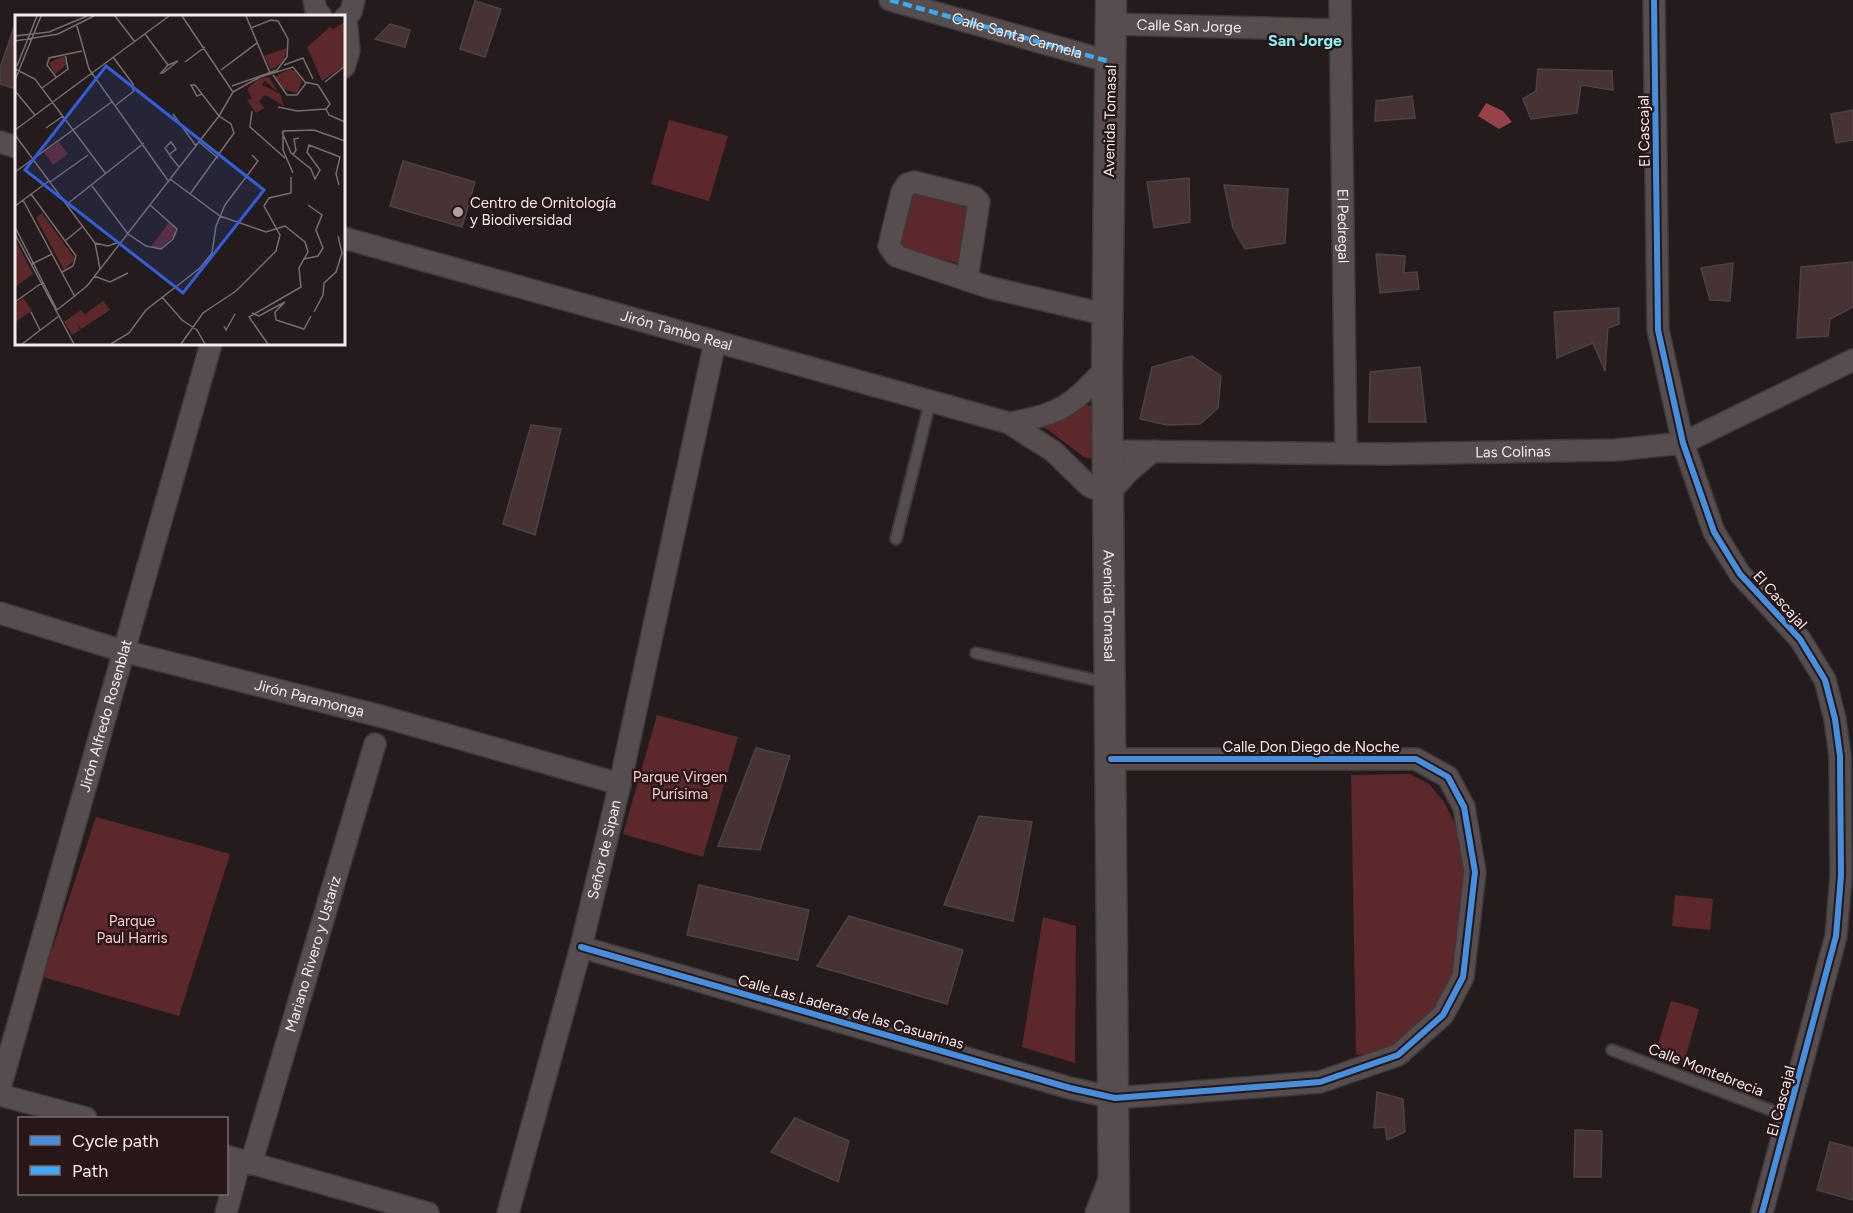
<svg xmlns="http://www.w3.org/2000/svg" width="1853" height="1213" font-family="Figtree,sans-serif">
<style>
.green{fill:#5d282c}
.water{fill:#964249}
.building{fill:#473234;stroke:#4b4344;stroke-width:1.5}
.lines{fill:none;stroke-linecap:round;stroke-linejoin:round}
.lane-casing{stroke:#3f3838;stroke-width:14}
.street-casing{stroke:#3f3838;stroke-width:24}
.secondary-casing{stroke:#3f3838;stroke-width:33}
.lane{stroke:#564e4e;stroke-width:10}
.street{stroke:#564e4e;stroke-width:21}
.secondary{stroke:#564e4e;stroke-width:30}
.quiet{stroke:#3fa9f5;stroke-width:4.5;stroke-dasharray:9 4.5;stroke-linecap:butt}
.cycleway-casing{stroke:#281718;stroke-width:10}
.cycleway{stroke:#468fdf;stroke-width:6}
.poi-dot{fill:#ada2a3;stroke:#281718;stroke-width:2}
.labels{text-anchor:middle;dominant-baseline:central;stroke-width:5;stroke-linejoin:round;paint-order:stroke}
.street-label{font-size:15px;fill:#f7ebeb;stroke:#281718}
.poi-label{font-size:15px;fill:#f7ebeb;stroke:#281718;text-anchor:start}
.park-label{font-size:15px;fill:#fcc7c7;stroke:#281718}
.neighbourhood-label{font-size:16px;font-weight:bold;fill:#8af6f8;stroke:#281718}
.inset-road{fill:none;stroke:#786e6f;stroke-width:1.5}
.view{fill:#335eda;fill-opacity:0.15;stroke:#335eda;stroke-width:3}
.inset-edge{fill:none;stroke:#f7ebeb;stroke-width:3}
</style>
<rect width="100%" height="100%" fill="#241b1c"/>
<g class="green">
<path d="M669,120L728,136L709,201L651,184Z"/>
<path d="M910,189L973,205L958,263L895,247Z"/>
<path d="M1086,405L1093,406L1098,460L1084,457L1039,423Z"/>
<path d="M657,715L738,737L703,857L623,834Z"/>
<path d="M1410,774L1429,784L1444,802L1462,837L1468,883L1452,986L1436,1010L1410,1033L1381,1052L1356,1055L1351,775Z"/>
<path d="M96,817L230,854L179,1016L43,977Z"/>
<path d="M1675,895L1713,899L1710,930L1672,926Z"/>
<path d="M1043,917L1076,926L1075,1063L1022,1047Z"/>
<path d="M1671,1001L1699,1009L1685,1059L1656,1051Z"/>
</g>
<path class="water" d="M1486,103L1503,111L1512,122L1499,129L1478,116Z"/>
<g class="building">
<path d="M475,1L501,9L485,57L460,49Z"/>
<path d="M390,24L410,30L405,47L375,39Z"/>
<path d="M14,27L16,28V89L0,84V68Z"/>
<path d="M1538,69L1612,71L1613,90L1581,85L1577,113L1531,119L1523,99L1536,91Z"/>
<path d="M1412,96L1415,118L1375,121L1376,101Z"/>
<path d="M1853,110V140L1836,143L1831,114Z"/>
<path d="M403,161L475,182L462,227L390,206Z"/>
<path d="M1189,178L1190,222L1154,228L1147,182Z"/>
<path d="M1224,185L1288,189L1285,243L1245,249L1233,228Z"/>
<path d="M1376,254L1405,256L1404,273L1417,272L1419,289L1380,293Z"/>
<path d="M1853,262V307L1830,319L1828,336L1797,338L1801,267Z"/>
<path d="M1733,263L1730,301L1710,300L1701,268Z"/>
<path d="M1619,308V324L1608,328L1605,371L1593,343L1557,358L1554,312Z"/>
<path d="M1192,356L1221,376L1218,408L1200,424L1167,425L1140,419L1152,367Z"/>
<path d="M1420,367L1426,422H1369L1370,372Z"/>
<path d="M531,425L561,429L535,535L503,524Z"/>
<path d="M756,748L790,756L760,850L718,846Z"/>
<path d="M979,816L1032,822L1013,921L944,905Z"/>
<path d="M699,885L809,910L798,960L687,935Z"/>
<path d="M849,916L963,950L947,1004L817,966Z"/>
<path d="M1377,1092L1403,1099L1405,1132L1387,1140L1385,1127L1374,1128Z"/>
<path d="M795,1118L849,1141L838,1182L771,1152Z"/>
<path d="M1575,1130L1602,1131L1601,1177H1574Z"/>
<path d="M1830,1142L1853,1148V1200L1817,1190Z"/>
</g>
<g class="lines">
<defs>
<g id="lane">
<path d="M896,539L930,402"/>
<path d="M976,653L1108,683"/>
<path d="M1612,1050L1789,1117"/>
</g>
<g id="street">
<path d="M314,0L316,10L321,16"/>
<path d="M890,0L1111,62"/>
<path id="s1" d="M1340,0L1346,452"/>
<path d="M1654,0L1658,330L1683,443L1714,532L1740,574L1800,639L1825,680L1835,719L1840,756L1841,876L1836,936L1762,1213"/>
<path d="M344,19L351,12L354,0"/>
<path id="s2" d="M1111,24L1339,30"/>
<path d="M344,67L349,51L346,18"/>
<path d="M0,142L16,147"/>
<path id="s3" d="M344,238L1009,423L1053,451L1089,486L1109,494L1128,472L1153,451"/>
<path d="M967,278L979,202L974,197L914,182L907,184L902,192L889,246L896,256L988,287L1108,315"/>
<path d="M1009,423C1060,415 1073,405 1107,367"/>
<path id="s4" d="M1108,451L1387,454L1616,450L1683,443L1853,360"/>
<path id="s5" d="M0,613L123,651L384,717L620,784"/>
<path d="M581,947L1070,1088L1115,1098L1320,1082L1398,1055L1443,1015L1463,977L1475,872L1464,807L1448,777L1416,759H1111"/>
<path id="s6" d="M0,1088L211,344"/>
<path d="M0,1095L86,1118"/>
<path d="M226,1156L428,1213"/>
<path id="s7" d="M251,1164L375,744"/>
<path d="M226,1213L240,1160"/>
<path id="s8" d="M508,1213L581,947L620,784L715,342"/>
<path d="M1096,1213L1109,1180"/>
</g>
<g id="secondary">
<path id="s9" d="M1111,0L1107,367L1114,1213"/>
</g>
</defs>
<use href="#lane" class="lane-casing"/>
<use href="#street" class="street-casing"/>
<use href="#secondary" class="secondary-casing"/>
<use href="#lane" class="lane"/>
<use href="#street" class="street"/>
<use href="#secondary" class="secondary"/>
<path class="quiet" id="s10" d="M890,0L1111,62"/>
<defs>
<g id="cycleway">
<path d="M1654,0L1658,330L1683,443L1714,532L1740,574L1800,639L1825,680L1835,719L1840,756L1841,876L1836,936L1762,1213"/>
<path d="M581,947L1070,1088L1115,1098L1320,1082L1398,1055L1443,1015L1463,977L1475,872L1464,807L1448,777L1416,759H1111"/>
</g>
</defs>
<use href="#cycleway" class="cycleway-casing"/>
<use href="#cycleway" class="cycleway"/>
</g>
<circle class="poi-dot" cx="458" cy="212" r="6"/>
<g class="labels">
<g class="street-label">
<text stroke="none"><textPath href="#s2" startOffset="78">Calle San Jorge</textPath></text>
<text stroke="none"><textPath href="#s10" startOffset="132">Calle Santa Carmela</textPath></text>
<text transform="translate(1110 121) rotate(-89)">Avenida Tomasal</text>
<text transform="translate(1644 131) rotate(-91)">El Cascajal</text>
<text stroke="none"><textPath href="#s1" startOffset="226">El Pedregal</textPath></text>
<text stroke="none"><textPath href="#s3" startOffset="345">Jirón Tambo Real</textPath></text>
<text stroke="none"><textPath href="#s4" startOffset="405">Las Colinas</textPath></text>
<text transform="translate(1780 600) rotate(48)">El Cascajal</text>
<text stroke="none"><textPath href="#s9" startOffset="606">Avenida Tomasal</textPath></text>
<text stroke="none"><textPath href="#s5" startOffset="321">Jirón Paramonga</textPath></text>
<text stroke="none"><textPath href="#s6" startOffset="387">Jirón Alfredo Rosenblat</textPath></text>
<text x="1311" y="747">Calle Don Diego de Noche</text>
<text stroke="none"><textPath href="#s8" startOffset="376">Señor de Sipan</textPath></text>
<text stroke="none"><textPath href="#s7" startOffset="219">Mariano Rivero y Ustariz</textPath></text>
<text transform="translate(851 1012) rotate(16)">Calle Las Laderas de las Casuarinas</text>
<text transform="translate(1706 1070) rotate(21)">Calle Montebrecia</text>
<text transform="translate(1781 1101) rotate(-75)">El Cascajal</text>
</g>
<g class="poi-label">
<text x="470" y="203">Centro de Ornitología<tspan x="470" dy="17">y Biodiversidad</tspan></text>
</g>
<g class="park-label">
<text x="680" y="777">Parque Virgen<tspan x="680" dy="17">Purísima</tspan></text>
<text x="132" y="921">Parque<tspan x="132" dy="17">Paul Harris</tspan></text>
</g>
<g class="neighbourhood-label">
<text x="1305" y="40">San Jorge</text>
</g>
</g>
<g transform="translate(15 15)">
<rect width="330" height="330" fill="#241b1c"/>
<path d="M330,7V50L307,66L292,32L315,12L318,14ZM272,33L268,47L256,55L249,41ZM48,41L52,49L40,59L34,48ZM274,54L280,56L287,66L282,78L269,74L260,62ZM254,62L263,77L250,66L247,70L265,79L269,91L250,80L244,86L249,93L241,98L232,85L237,84L232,74L243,64ZM44,127L53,139L38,150L29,137ZM27,198L60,244L49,255L21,203ZM154,207L160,213V220L146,233L136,232ZM0,224L18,259L0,272ZM8,283L17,296L0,307V289ZM88,286L95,295L66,314L61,307L65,315L57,320L49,307L66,295L73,304L70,299Z" fill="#5d282c"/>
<path class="inset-road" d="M100,1L120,27M167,1L218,77M231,1L255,58M62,11L74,54L154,167M130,19L153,50M0,21L34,17L72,1M0,26L43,19L79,1M98,42L118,69V76M163,46L148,58H146L153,50ZM170,47L190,32M269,50L288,43L298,64M2,51L22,1M0,54L20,64L91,159M206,55L242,28M258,60L272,80H282L291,68M41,62L32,50L34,43L67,36M0,65L26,1M310,67L330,51M217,71L262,55L272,42L273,24L263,6L256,5L236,13M27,73L53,54L50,39M0,76L20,100M218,77L245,62L278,52L290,67L303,70L315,89L311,94M101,90L119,76M263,92L282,96L311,94M311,94L314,100L330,107M237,96L235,112L270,143M158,99L181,131M31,113L48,101M0,115L154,1M267,117L276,138L296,154L300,164L305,155L292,137L294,130L325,142L321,159L324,170M0,120L80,228L85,254M184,127L203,143M155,139L161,134L156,127L150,133L156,142L164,152M278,140L281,135L279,124L284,123M0,157L98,86M278,158L268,135V116L299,115L330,126M155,164L205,201L251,217L270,211L290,227L293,237L284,253L286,272L234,302L253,329M35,167L73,140M77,171L113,219L131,231L146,234L158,224L162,214L135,190M16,179L61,241L58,251L47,257M175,179L219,118L216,109L204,101L180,70H176L182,81L187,79M8,185L60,282M51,190L129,128M0,191L34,166M0,212L42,295M0,219L59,329M50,226L67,212M80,228L93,231L104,227M289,244L303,241L308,233L301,215L307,200L293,190M17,249L37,239M79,261L95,267L113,258M147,282L167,305L182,315L190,329M0,287L28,267M270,287L260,297L261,305L289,314L296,301M42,295L72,271L204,101L218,77M16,297L25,315M299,297L308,280L309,268L321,257L327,238L323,221M237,298L244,301L270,287M209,311L211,315L220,299M7,329L44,301M96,329L114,318L131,295L185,253L197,238L201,211L210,190L243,146L237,140M166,329L188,298L221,276L261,236L265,220L249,191L254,183L276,178V162"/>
<path class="view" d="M91,51L249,175L168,278L10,155Z"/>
<rect width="330" height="330" class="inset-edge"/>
</g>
<rect x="18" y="1117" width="210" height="78" fill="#281718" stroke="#7b6c6c" stroke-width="1.5"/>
<rect x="30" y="1136" width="30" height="9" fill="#468fdf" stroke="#7b6c6c" stroke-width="1.5"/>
<text x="72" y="1147" font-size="18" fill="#f7ebeb">Cycle path</text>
<rect x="30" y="1166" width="30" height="9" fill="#3fa9f5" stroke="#7b6c6c" stroke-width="1.5"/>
<text x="72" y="1177" font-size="18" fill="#f7ebeb">Path</text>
</svg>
